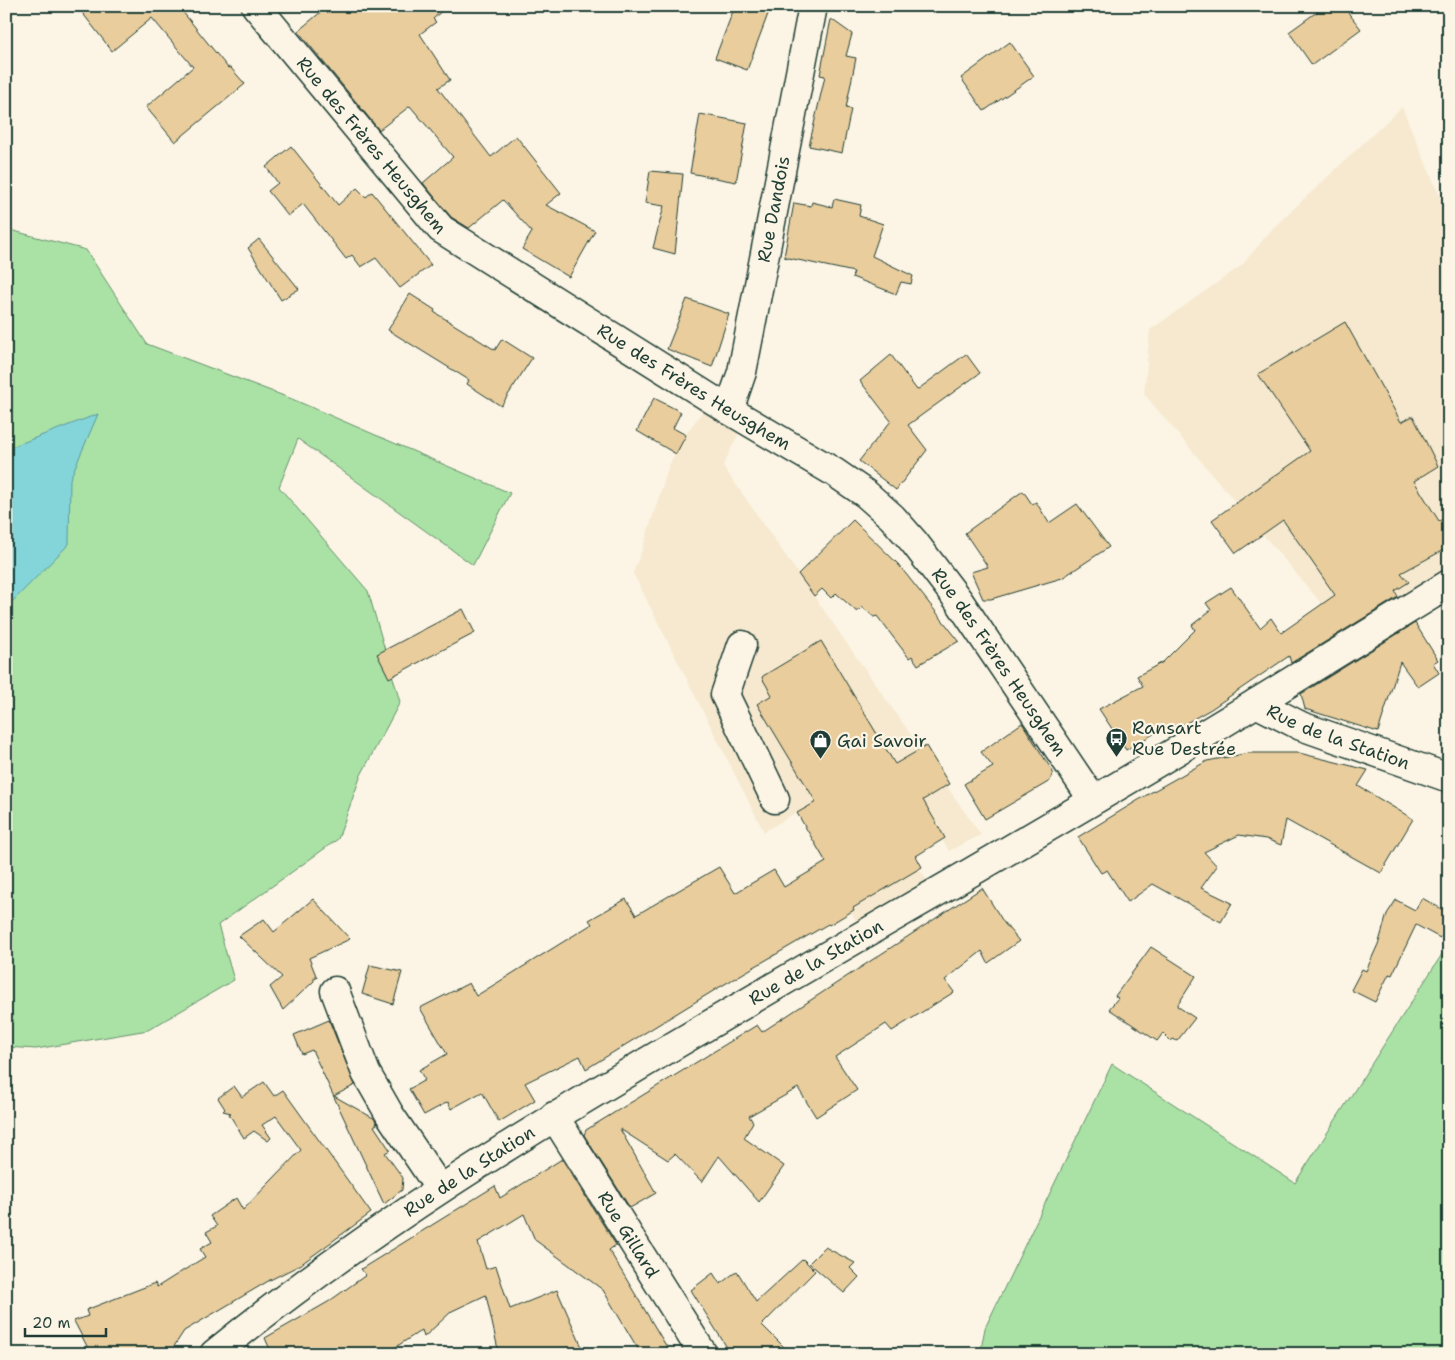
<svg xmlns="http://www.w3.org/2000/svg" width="1455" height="1360" font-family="'Shantell Sans',sans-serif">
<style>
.built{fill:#f6e9cf}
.green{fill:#aae2a5;stroke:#64906c}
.water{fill:#84d5da;stroke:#5c9898}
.building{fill:#e9cd9d;stroke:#1f3d34}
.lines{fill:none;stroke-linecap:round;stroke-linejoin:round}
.minor-casing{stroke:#1f3d34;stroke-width:31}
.minor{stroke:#fcf5e5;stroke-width:28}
.labels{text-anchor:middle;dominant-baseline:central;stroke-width:4.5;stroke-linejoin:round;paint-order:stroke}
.street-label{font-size:18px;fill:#1f3d34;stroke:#fcf5e5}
.poi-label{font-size:18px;fill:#1f3d34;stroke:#fcf5e5;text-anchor:start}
</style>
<rect width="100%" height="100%" fill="#fcf5e5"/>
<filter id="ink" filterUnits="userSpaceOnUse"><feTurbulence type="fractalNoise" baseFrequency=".02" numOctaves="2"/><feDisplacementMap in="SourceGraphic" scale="10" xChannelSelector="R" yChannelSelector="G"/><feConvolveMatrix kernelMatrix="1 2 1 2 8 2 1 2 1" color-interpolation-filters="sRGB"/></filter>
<g filter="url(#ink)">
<g class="built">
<path d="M1402,107L1449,218V584L1354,642L1144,394L1150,330L1242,265L1273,228Z"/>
<path d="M712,399L745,420L723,466L981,835L949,851L893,758L861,779L892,833L928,881L863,934L797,812L764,832L633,573L643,547L669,465L685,435Z"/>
</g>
<g class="green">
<path d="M6,225L10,230L86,250L147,344L292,399L510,493L473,565L298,439L279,487L368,591L400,702L361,775L338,839L218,925L234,980L148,1030L36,1049L6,1047Z"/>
<path d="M1448,945L1449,1354H980L985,1328L1112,1064L1295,1183Z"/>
</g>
<path class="water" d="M98,414L70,479L69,544L6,608V449Z"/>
<g class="building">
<path d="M77,6H178L228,68L230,67L245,84L175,142L146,107L193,67L152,18L112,51Z"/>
<path d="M328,6H447L433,19L436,22L420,34L450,80L438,88L491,157L516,136L561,193L546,205L595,231L569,277L522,249L532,232L503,200L469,228L451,217L423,183L453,157L410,106L379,130L298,31Z"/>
<path d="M735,6H771L747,70L715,58Z"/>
<path d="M1325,6H1343L1361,29L1312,65L1289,32Z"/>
<path d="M831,19L852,34L846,56L856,58L846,108L851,109L842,153L809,146L825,76L820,75Z"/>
<path d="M1010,42L1034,76L984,111L961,78Z"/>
<path d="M700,114L747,123L736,182L690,173Z"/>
<path d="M291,146L338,205L357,188L366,197L372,192L431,265L400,288L376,258L361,267L352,255L346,259L303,204L288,216L268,191L278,183L266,167Z"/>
<path d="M650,171L683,174L675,254L653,248L664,206L645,203Z"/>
<path d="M834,199L861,205L859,216L883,224L872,256L913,276L911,284L901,282L896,294L852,277L854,272L784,257L794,203L811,206L812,202L832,207Z"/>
<path d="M259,239L299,289L281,300L248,248Z"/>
<path d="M410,294L435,310L434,312L495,350L502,339L532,358L501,406L467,384L469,380L388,330Z"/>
<path d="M687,299L729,314L712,367L667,349Z"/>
<path d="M1345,322L1401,422L1413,416L1438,466L1414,481L1439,521L1449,516V547L1401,573L1409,582L1395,591L1398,597L1291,663L1289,656L1211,709L1172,731L1169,725L1126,750L1099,709L1143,686L1137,676L1163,662L1195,630L1192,625L1211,610L1206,603L1231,587L1260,628L1271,618L1281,633L1335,595L1283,520L1236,553L1212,520L1310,451L1258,374Z"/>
<path d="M966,354L980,373L908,425L927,450L896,490L859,461L891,421L860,381L891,355L917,390Z"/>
<path d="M654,398L681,412L673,428L686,435L676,454L637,431Z"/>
<path d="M1023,491L1032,504L1036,502L1049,523L1077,504L1109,547L1062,578L991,599H983L971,572L988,567L965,533Z"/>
<path d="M853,520L898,564L959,641L918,665L912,656L909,658L877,616L874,617L862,607L857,612L836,593L831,598L822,589L814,596L798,574Z"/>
<path d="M463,609L475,633L389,678L377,654Z"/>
<path d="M1415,623L1438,660L1433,663L1439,673L1418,687L1400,662L1378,732L1305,709L1301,694Z"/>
<path d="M821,641L895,764L926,746L949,784L923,800L945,838L916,856L922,867L853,908L854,910L829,925L828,924L718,988L586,1069L580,1056L525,1083L535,1100L499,1122L482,1092L451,1109L448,1102L424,1115L409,1089L425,1080L419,1070L447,1054L420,1008L469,983L476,996L592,924L589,920L626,899L636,915L719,867L735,893L774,870L784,887L826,862L797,813L816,802L757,704L772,695L762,678L763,676Z"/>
<path d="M1022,723L1053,772L1050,781L985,819L964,784L993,767L981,752Z"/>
<path d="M1249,753H1299L1368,770L1358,786L1413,819L1381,873L1286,820L1281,845L1266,839L1239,835L1204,852L1217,866L1201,888L1232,903L1221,922L1153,884L1128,902L1107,870L1101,873L1078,837L1150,793L1207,761Z"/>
<path d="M982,888L1004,923L1019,941L988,963L982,951L945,980L954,992L892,1031L886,1024L835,1057L857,1090L816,1117L798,1088L749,1116L753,1122L744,1138L784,1166L759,1202L719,1156L702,1182L675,1154L668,1160L620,1129L656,1193L630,1208L584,1135L586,1130L757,1025L762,1032Z"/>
<path d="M1422,898L1449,913V924L1440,938L1416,925L1392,975L1389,974L1375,1002L1351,990L1362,969L1366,971L1379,942L1387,914L1396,900L1415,910Z"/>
<path d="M313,899L350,939L309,958L317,978L314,977V981L283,1010L270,987L282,977L239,936L264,919L274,932Z"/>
<path d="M1151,947L1196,976L1177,1006L1195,1018L1177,1041L1173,1039L1171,1041L1163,1033L1157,1041L1109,1009L1118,998L1115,996Z"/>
<path d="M370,965L402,972L393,1004L362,994Z"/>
<path d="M329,1020L355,1085L334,1096L375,1119L377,1124L374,1126L390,1150L385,1153L403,1178L402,1190L384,1204L312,1050L302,1054L294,1035Z"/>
<path d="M264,1082L274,1096L283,1090L371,1213L300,1265L270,1280L184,1331L169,1354H94L89,1350L74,1321L88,1316L86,1310L155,1283L157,1287L205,1257L200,1249L212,1242L206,1232L217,1226L210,1216L236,1198L243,1210L301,1150L276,1116L262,1125L271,1138L268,1141L254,1131L244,1138L229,1114L231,1113L223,1111L225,1109L218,1098L234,1086L242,1097Z"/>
<path d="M562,1159L616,1245L609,1250L671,1354H641L603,1290L535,1240L524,1214L478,1242L486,1269L496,1266L510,1309L557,1290L585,1354H499L486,1295L452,1311L424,1337L422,1330L385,1354H272L265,1338L328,1302L366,1275L361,1269L495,1186L500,1198Z"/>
<path d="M825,1247L855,1263L850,1268L859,1277L844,1293L809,1263Z"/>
<path d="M803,1259L815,1271L762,1325L791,1354H731L691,1290L713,1273L720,1284L737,1271L756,1302Z"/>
</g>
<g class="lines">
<defs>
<g id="minor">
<path id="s1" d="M256,6L441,229L729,410L834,472L866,494L892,517L914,542L959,601L1093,800"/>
<path id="s2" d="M729,410L742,372L813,6"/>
<path d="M742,645L725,695L775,799"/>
<path d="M1256,703L1449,584"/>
<path d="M335,991L366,1073L390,1115L440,1189"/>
<path id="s3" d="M554,1116L703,1354"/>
<path id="s4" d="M214,1354C364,1231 530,1130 697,1032C883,922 1072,816 1256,703L1301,726L1449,778"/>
</g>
</defs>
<use href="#minor" class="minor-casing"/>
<use href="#minor" class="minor"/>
</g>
</g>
<defs>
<symbol id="bus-pin" viewBox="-11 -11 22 30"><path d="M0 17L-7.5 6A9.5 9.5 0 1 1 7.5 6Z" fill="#1f3d34" stroke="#fcf5e5"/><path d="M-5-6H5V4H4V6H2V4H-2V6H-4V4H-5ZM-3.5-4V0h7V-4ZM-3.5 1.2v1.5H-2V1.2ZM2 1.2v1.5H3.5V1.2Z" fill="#fff"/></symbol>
<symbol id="shop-pin" viewBox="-11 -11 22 30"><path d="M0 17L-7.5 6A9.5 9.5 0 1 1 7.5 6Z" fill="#1f3d34" stroke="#fcf5e5"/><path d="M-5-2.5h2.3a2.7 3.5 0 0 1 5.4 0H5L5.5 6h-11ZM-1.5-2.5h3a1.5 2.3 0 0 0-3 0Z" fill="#fff"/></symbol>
</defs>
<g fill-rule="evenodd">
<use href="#bus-pin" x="1104" y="726" width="25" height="34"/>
<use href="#shop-pin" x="808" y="728" width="25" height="34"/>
</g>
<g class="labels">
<g class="street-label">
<text stroke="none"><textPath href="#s1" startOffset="181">Rue des Frères Heusghem</textPath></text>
<text stroke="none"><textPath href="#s2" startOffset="206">Rue Dandois</textPath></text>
<text stroke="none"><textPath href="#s1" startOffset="588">Rue des Frères Heusghem</textPath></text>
<text stroke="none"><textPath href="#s1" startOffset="1006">Rue des Frères Heusghem</textPath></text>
<text stroke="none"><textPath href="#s4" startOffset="1319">Rue de la Station</textPath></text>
<text stroke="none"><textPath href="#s4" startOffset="719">Rue de la Station</textPath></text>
<text stroke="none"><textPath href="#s4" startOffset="314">Rue de la Station</textPath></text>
<text stroke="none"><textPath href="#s3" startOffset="140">Rue Gillard</textPath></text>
</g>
<g class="poi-label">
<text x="1132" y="728">Ransart<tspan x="1132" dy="21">Rue Destrée</tspan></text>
<text x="837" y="741">Gai Savoir</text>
</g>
</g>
<rect width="1455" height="1360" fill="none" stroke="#fcf5e5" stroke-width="25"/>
<rect x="12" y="12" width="1430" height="1335" fill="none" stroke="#1f3d34" stroke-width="2" filter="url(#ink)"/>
<path d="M25 1328v8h81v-8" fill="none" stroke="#1f3d34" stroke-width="2.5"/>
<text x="32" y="1328" font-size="15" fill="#1f3d34" stroke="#fcf5e5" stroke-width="4" paint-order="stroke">20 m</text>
</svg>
